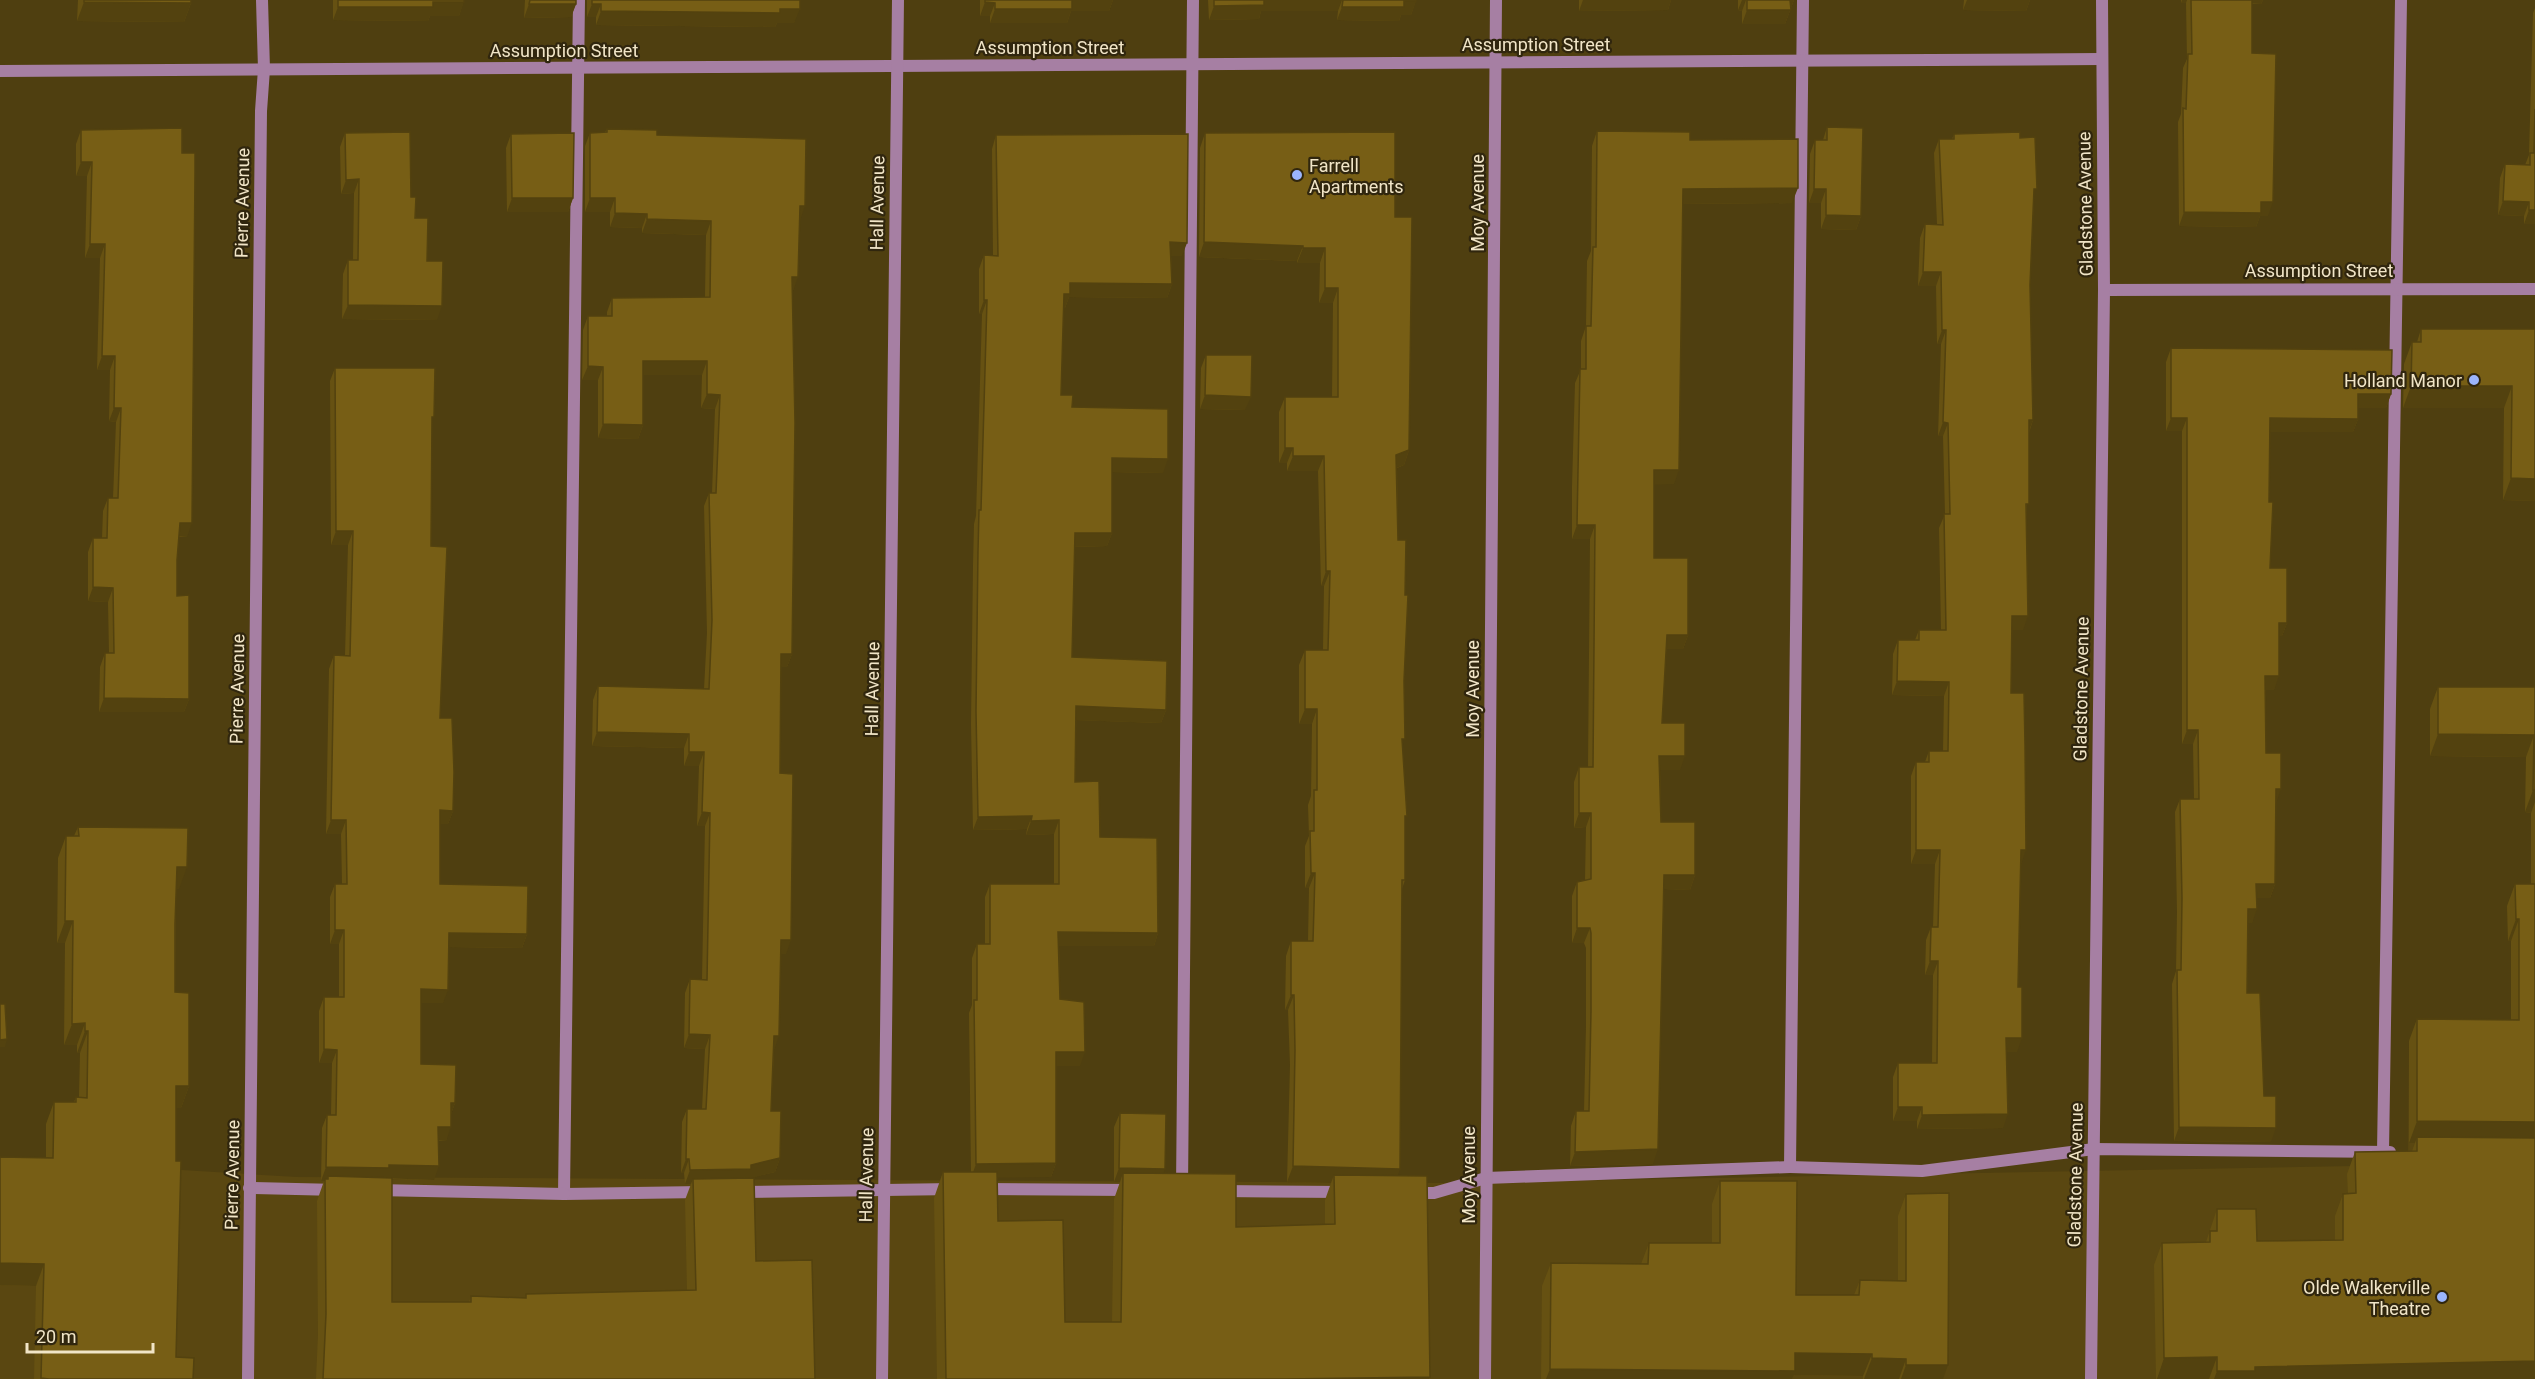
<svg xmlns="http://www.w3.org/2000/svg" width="2535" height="1379" font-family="Roboto,sans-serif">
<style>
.built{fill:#5a4711}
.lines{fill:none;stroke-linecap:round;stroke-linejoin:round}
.lane{stroke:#a67fa3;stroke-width:12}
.street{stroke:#a67fa3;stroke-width:12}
.wall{fill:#665112}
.shaded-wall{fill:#53420f}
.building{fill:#775e15;stroke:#53420f;stroke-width:1.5}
.poi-dot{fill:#9bb5fd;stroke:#30260e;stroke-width:2}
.labels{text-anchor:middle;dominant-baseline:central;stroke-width:4.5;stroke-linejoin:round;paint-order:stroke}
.street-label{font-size:18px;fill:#f1e5c7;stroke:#30260e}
.poi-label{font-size:18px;fill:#f1e5c7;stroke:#30260e;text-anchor:end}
</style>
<rect width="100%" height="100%" fill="#4f3f10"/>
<path class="built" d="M2409,1041L2535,1379H0V1159L297,1177L1452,1183L2408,1165Z"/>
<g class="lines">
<g class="lane">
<path d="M579,0L564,1194L702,1192"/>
<path d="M2383,1152L2401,0"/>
<path d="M1790,1167L1922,1171L2094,1149L2390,1152"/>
<path d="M249,1188L338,1190"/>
<path d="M983,1189L1131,1190"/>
<path d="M1182,1189L1193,0"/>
<path d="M376,1190L564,1194"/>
<path d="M1220,1191L1344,1192"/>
<path d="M740,1192L954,1189"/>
<path d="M1412,1193H1434L1486,1178L1790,1167L1803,0"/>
</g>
<g class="street">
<path d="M0,71L2101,59"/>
<path d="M2104,290L2535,289"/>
<path d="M248,1379L261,111L264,69L262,0"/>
<path d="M882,1379L898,0"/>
<path d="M1485,1379L1496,0"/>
<path d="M2091,1379L2104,290L2102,0"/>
</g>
</g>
<g class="wall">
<path d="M78,0H191V3L184,22L77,21Z"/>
<path d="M333,0H464L459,16H430L428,21L333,20Z"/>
<path d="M525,0H576V4L571,17L524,18Z"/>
<path d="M587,0H800L794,23H777L775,27L596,25V17H587Z"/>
<path d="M980,0H1113L1109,11H1071L1067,23H990V16H980Z"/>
<path d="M1208,0H1416L1411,15H1401L1399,21L1337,20L1338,11H1261L1259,19L1209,20Z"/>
<path d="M1579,0H1671L1668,10L1579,11Z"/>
<path d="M1738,0H1794L1785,24H1742V11L1738,10Z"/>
<path d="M1964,0H2030L2026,11L1963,10Z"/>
<path d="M2181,0H2263L2261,4H2252V53L2268,216H2260L2256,227L2179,226L2178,122L2181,114L2183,68L2187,59L2186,3H2181Z"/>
<path d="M2535,8V224H2524V216L2498,215L2500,178L2505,164L2525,165L2529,155L2533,13Z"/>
<path d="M1827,127L1861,216L1856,230L1821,229V203H1809L1810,154L1815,140H1823Z"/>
<path d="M182,128L187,537H179L177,560V596L189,699L184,712H99L100,667L105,653H109L108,602L88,601V552L93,538H102L103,511L108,498H113L116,422L109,421L110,370H97L100,258H85L87,176H76V144L81,130Z"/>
<path d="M607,129L657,135L799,220L793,291L792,654L787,667H781L780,773L786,954H780L774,1050L771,1111L780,1158L775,1172L749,1178L756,1261L815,1379H316L318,1335L317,1201L324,1181H321L322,1128L327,1115H331L332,1063H319V1011L324,997H339V944H330V897L335,884H342L341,834H326L329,669L334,655H345L348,545H331L330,381L335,368L432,425L431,546L440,718L453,811L448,824H440V884L527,934L522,948L449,947L443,1003H421V1064L455,1103L451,1114L446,1141H439L434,1180L392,1179V1302H469L471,1296L525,1298L526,1294L687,1290L685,1200L691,1184H685L684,1173H681L682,1122L687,1109H702L705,1049L684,1048L685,993L690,979H702L705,826H697L699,766H684V748L592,746L593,700L598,686L704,689L707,633L704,506L709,493H712L715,409L701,408L702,375H643V425L638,439L598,438V380H582L583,330L588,316H607V312L612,298L705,297L706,235L642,233V228L610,227V212H585V146L590,133L605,132Z"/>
<path d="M1597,131L1690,140L1792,203L1683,204L1674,484H1654V558L1688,635L1683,649H1666L1662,723L1680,770H1660L1661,822L1695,875L1690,890L1664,889L1653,1164L1570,1166L1571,1126L1576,1111H1584L1586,1026V948L1584,943H1572V896L1577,882L1585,880L1586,827L1574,828V782L1579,767H1588L1590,539H1572V486L1575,383L1581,369V341L1586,326L1587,261L1591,251L1592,146Z"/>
<path d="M345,133L411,197L427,261L437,320L342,319L343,274L348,260H353L354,193L341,194L340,147Z"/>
<path d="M1205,133L1395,217L1409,450L1404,465L1397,468L1398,540L1405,595L1404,681L1402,746L1405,822V880L1402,889L1398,1175L1430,1377L1429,1379H937L934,1198L943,1172H971L969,1013L972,1005V958L977,944H985V897L990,884H1054V834L1026,835L1027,829L973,830L971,724L973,565L974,524L976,516L982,314H979V269L984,255H993L992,149L996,135L1182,256H1171L1172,284L1167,298L1069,297L1065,308H1063L1061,395L1072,407L1163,473L1112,472V533L1107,546L1074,547L1072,657L1166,710L1161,723L1076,720L1075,782L1100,837L1158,933L1154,946H1059L1060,999L1080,1066H1056V1163L1051,1177H997L998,1221L1065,1322H1112L1114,1199L1120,1182H1114V1127L1120,1113L1164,1174L1236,1227L1325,1225V1200L1331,1183L1287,1182L1290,1065L1288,1010H1285L1286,956L1291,941H1308L1309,888H1305V846L1309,836L1308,805L1311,796L1312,724H1299V665L1305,650H1323L1324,586H1321L1318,471H1287V463H1279V412L1285,397H1332L1333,303H1319L1320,263H1297V261L1199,257L1200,148Z"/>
<path d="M511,134L573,198L568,212H507L506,148Z"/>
<path d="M1954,134L2020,138L2034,197L2030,285L2033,420L2029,433L2023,630H2012L2011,693L2020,864L2017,1052H2007L2003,1128L1917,1129V1121H1893V1077L1898,1063H1932L1933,975H1925L1926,940L1931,927H1933L1935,864H1911V776L1916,762H1925L1929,751H1943L1944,696L1892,695L1893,654L1898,640H1915L1919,630H1941L1939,528L1945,514L1943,436H1938L1941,344H1937L1936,286H1918L1920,238L1925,224H1937L1934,153L1939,139H1952Z"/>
<path d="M2421,329H2535V501L2503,500L2504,408H2403L2404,364L2412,342H2417Z"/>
<path d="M2171,348L2391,394L2386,408H2358V419L2353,432H2269V502L2270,568L2287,623L2282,636H2279L2274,690H2265L2266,753L2276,803L2275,884L2270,898H2256L2252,923H2248L2247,993L2264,1096L2271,1142L2174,1141L2172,984L2176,971L2177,912L2175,812L2180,799H2194L2193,744H2182V431H2166V362Z"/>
<path d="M1206,355L1245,410L1200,409L1201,368Z"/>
<path d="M2438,687H2535V1379H2156L2154,1265L2162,1243L2206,1242L2217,1209L2257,1241L2335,1240V1216L2343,1194H2348L2347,1174L2355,1152L2412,1151L2415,1143H2409V1041L2417,1019L2511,1020V941H2508L2507,906L2515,884H2531V813L2525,812L2526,757L2430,756V709Z"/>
<path d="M78,827L179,889H176L175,992L189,1086L181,1108H176V1357L193,1379H34L36,1286L0,1285V1157L46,1158V1124L54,1102H74L76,1097H79L80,1053H77V1045H64L65,943H57L58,858L66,836H74Z"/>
<path d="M1720,1181L1796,1295H1854L1860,1280L1898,1281V1216L1906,1194L1943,1379H1863V1376L1794,1375L1792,1379H1541L1542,1286L1551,1263L1641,1264L1649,1243H1712V1204Z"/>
</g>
<g class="shaded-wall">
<path d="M1071,0H1113L1109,11H1071L1067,23H990L995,9Z"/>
<path d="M1262,0H1342L1338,11H1261L1259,19L1209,20L1214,6Z"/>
<path d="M1583,0H1671L1668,10L1579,11Z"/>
<path d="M1742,0H1746L1742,11L1738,10Z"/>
<path d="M1789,0H1794L1785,24H1742L1747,10Z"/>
<path d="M1967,0H2030L2026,11L1963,10Z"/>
<path d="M2182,0H2187L2186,3H2181Z"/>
<path d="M2248,0H2263L2261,4L2247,3Z"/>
<path d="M1404,1H1416L1411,15H1401L1399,21L1337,20L1342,7Z"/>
<path d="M84,2L191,3L184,22L77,21Z"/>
<path d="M433,2H464L459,16H430L428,21L333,20L338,7Z"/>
<path d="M985,2L995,3L990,16H980Z"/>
<path d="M529,4H576L571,17L524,18Z"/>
<path d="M592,4H601L596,17H587Z"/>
<path d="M800,9L794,23H777L775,27L596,25L601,11Z"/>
<path d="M81,162H92L87,176H76Z"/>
<path d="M359,179L354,193L341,194L346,180Z"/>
<path d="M1798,188L1792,203L1678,204L1683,189Z"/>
<path d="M1814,189H1826L1821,203H1809Z"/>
<path d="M512,198H573L568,212H507Z"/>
<path d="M590,198H615L610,212H585Z"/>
<path d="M2503,201L2529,202L2524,216L2498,215Z"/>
<path d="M2261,202H2273L2268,216H2260L2256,227L2179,226L2184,212Z"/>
<path d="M800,206H805L800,220Z"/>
<path d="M2529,210H2535V224H2524Z"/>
<path d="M615,213L647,214L642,228L610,227Z"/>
<path d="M1826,215L1861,216L1856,230L1821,229Z"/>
<path d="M647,219L711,221L706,235L642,233Z"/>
<path d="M1170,242L1187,243L1182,256H1165Z"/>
<path d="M1204,242L1303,246L1297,261L1199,257Z"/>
<path d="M90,244H105L100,258H85Z"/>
<path d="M1303,248H1325L1320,263H1297Z"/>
<path d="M1923,272H1941L1936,286H1918Z"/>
<path d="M792,277H798L793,291Z"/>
<path d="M1070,283L1172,284L1167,298L1069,297L1065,308L1059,307L1064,294Z"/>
<path d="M1325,288H1338L1333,303H1319Z"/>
<path d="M984,300H987L982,314H979Z"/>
<path d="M348,305L442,306L437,320L342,319Z"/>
<path d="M1942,330H1946L1941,344H1937Z"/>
<path d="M102,356H115L110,370H97Z"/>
<path d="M643,361H707L702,375H638Z"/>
<path d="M588,366L603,367L598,380H582Z"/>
<path d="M2411,386H2512L2504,408H2403Z"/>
<path d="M707,394L720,395L715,409L701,408Z"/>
<path d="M2358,394H2391L2386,408H2353Z"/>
<path d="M1205,395L1251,397L1245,410L1200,409Z"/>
<path d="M114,408H121L116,422L109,421Z"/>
<path d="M2171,418H2187L2182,431H2166Z"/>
<path d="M2270,418L2358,419L2353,432H2265Z"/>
<path d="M2029,420H2033L2028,434Z"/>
<path d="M1943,422L1948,423L1943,436H1938Z"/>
<path d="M603,424L643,425L638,439L598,438Z"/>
<path d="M1285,448H1293L1287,463H1279Z"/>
<path d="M1409,450L1404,465L1391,470L1396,455Z"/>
<path d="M1293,456H1324L1318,471H1287Z"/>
<path d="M1112,458L1168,459L1163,473L1107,472Z"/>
<path d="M1654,470H1679L1674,484L1649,485Z"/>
<path d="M2511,478L2535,479V501L2503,500Z"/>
<path d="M180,523H192L187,537L175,536Z"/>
<path d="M1577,525H1595L1590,539H1572Z"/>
<path d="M336,531H353L348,545H331Z"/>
<path d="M1075,533H1112L1107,546L1070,547Z"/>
<path d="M1326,571H1330L1324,586H1321Z"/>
<path d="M93,587L113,588L108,602L88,601Z"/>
<path d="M2012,616H2028L2023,630H2007Z"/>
<path d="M2279,623H2287L2282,636H2274Z"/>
<path d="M1667,635H1688L1683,649H1661Z"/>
<path d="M781,654H792L787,667H776Z"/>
<path d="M2265,676H2279L2274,690H2260Z"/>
<path d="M1897,681L1949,682L1944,696L1892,695Z"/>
<path d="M104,698L189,699L184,712H99Z"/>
<path d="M1076,706L1166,710L1161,723L1071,720Z"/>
<path d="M1305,709H1317L1312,724H1299Z"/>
<path d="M2187,730H2198L2193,744H2182Z"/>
<path d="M597,732L689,734L684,748L592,746Z"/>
<path d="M2438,734L2534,735L2526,757L2430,756Z"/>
<path d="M689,752H704L699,766H684Z"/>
<path d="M1659,756H1685L1680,770H1654Z"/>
<path d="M2276,789H2281L2276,803Z"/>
<path d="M2533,790H2535V802L2531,813L2525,812Z"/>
<path d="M440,810L453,811L448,824H435Z"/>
<path d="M702,812L710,813L705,826H697Z"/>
<path d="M1579,813H1591L1586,827L1574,828Z"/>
<path d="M1032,816L1027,829L973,830L978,817Z"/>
<path d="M331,820H346L341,834H326Z"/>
<path d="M1059,820L1054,834L1026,835L1031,821Z"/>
<path d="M1916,850H1940L1935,864H1911Z"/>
<path d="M2021,850H2026L2021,864Z"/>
<path d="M177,867H187L179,889H169Z"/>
<path d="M1311,873H1315L1309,888H1305Z"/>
<path d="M1664,875H1695L1690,890L1659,889Z"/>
<path d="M2256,884H2275L2270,898H2251Z"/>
<path d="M2248,909H2257L2252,923H2243Z"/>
<path d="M2516,919H2519L2511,941H2508Z"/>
<path d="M65,921H73L65,943H57Z"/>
<path d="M1577,928H1590L1584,943H1572Z"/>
<path d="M335,930H344L339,944H330Z"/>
<path d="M1058,932L1158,933L1154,946H1053Z"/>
<path d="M449,933L527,934L522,948L444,947Z"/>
<path d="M781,940H791L786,954H776Z"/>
<path d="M1930,961H1938L1933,975H1925Z"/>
<path d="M421,989L448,990L443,1003H416Z"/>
<path d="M1291,995H1294L1288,1010H1285Z"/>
<path d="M85,1023L77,1045H64L72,1024Z"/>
<path d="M85,1031H88L80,1053H77Z"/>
<path d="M689,1034L710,1035L705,1049L684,1048Z"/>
<path d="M774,1036H779L774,1050Z"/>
<path d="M2006,1038H2022L2017,1052H2001Z"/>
<path d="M7,1039L5,1047H0V1040Z"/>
<path d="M324,1049L337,1050L332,1063H319Z"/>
<path d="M1056,1052H1085L1080,1066H1051Z"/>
<path d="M176,1086H189L181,1108H168Z"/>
<path d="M451,1103H455L450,1117Z"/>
<path d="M1898,1107H1922L1917,1121H1893Z"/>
<path d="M2008,1114L2003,1128L1917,1129L1922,1115Z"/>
<path d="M2417,1121L2535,1122V1144L2417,1137L2415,1143H2409Z"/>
<path d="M438,1127H451L446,1141L433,1140Z"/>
<path d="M2179,1127L2276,1128L2271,1142L2174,1141Z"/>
<path d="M1658,1149L1653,1164L1570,1166L1575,1152Z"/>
<path d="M780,1158L775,1172L748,1179H693L691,1184H685L690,1170L751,1165Z"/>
<path d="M686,1159H689L684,1173H681Z"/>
<path d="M1056,1163L1051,1177L971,1178L976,1164Z"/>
<path d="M389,1165L439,1166L434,1180L328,1176L327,1181H321L326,1167Z"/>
<path d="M1293,1166L1400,1169L1395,1184L1334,1175L1331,1183L1287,1182Z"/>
<path d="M1119,1168L1165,1169L1160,1183L1123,1173L1120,1182H1114Z"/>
<path d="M0,1263L44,1264L36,1286L0,1285Z"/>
<path d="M1795,1353L1872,1354L1863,1376L1794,1375L1792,1379H1546L1550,1369Z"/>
<path d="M2217,1357L2209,1379H2157L2164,1358Z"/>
<path d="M1872,1358L1906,1359L1899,1379H1864Z"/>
<path d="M2535,1361V1379H2214L2217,1371L2255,1367Z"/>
<path d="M1906,1365H1948L1943,1379H1901Z"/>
<path d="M1430,1377L1429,1379H1285Z"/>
</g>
<g class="building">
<path d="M84,0H191V3L84,2Z"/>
<path d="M338,0H464V2H433V7H338Z"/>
<path d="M530,0H576V4H529Z"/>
<path d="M592,0H800V9H780V13L601,11V4H592Z"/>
<path d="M985,0H1072V9H995V3L985,2Z"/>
<path d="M1214,0H1264V5L1214,6Z"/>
<path d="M1343,0H1416V1H1404V7H1342Z"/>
<path d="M1747,0H1790L1791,10H1747Z"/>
<path d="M2191,0H2252V53L2276,54L2273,202H2261V213L2184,212L2183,108L2186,109L2188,54H2192Z"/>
<path d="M2535,109V210H2529V202L2503,201L2505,164L2530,165V153H2534Z"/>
<path d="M1827,127L1863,128L1861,216L1826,215V189H1814L1815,140H1827Z"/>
<path d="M182,128V153H195V172L192,523H180L177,560V596L189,595V699L104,698L105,653H114L113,588L93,587V538H107L108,498H118L121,408H114L115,356H102L105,244H90L92,162H81V130Z"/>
<path d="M607,129L657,130V135L806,139L805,206H800L798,277H792L795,423L792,654H781L780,773L793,774L791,940H781L779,1036H774L771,1111H781L780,1158L751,1165V1169L690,1170L689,1159H686L687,1109H706L710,1035L689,1034L690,979L707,980L710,813L702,812L704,752H689V734L597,732L598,686L709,689L712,620L709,493H716L720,395L707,394V361H643V425L603,424V367L588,366V316H612V298L710,297L711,221L647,219V214L615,213V198H590V133L607,132Z"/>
<path d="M1597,131L1690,132V140L1798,139V188L1683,189L1679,470H1654V558H1688V635H1667L1662,723H1685V756H1659L1661,822H1695V875H1664L1658,1149L1575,1152L1576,1111H1589L1591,1011V933L1590,928H1577V882L1591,879V813H1579V767H1593L1595,525H1577L1578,471L1580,369H1586V326H1591L1593,247H1596Z"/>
<path d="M410,132L411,197H416L415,218H428L427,261H443L442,306L348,305V260H358L359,179L346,180L345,133Z"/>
<path d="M1395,132V217H1412L1409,450L1396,455L1398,540H1406L1405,595H1408L1404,681L1405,739H1402L1407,816H1405V880H1402L1400,1169L1293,1166L1295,1050L1294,995H1291V941H1313L1315,873H1311L1310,831H1314V790H1317V709H1305V650H1328L1330,571H1326L1324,456H1293V448H1285V397H1338V288H1325V248H1303V246L1204,242L1205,133Z"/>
<path d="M2020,132V138L2035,137L2037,189H2034L2030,285L2033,420H2029V504H2026L2028,616H2012L2011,693H2024L2025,745L2026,850H2021L2018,987H2022V1038H2006L2008,1114L1922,1115V1107H1898V1063H1937L1938,961H1930L1931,927H1938L1940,850H1916V762H1929V751H1948L1949,682L1897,681L1898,640H1919V630H1946L1944,514H1950L1948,423L1943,422L1946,330H1942L1941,272H1923L1925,224L1943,225L1939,139H1954V134Z"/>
<path d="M574,133L573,198H512L511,134Z"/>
<path d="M1188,134L1187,243L1170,242L1172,284L1070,283V294H1064L1061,395H1073L1072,407L1168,409V459L1112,458V533H1075L1072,657L1167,661L1166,710L1076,706L1075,782L1099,781L1100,837L1157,838L1158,933L1058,932L1060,999L1084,1002L1085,1052H1056V1163L976,1164L974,1000H977V944H990V884H1059V820L1031,821L1032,816L978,817L976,711L978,551L979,510H981L987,300H984V255L998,256L996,135Z"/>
<path d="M2421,329H2535V479L2511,478L2512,386H2411L2412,342H2421Z"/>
<path d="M2171,348L2392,350L2391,394H2358V419L2270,418L2269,502H2273L2270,568H2287V623H2279V676H2265L2266,753H2281V789H2276L2275,884H2256L2257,909H2248L2247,993H2260L2264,1096H2276V1128L2179,1127L2177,970H2181L2182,898L2180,799H2199L2198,730H2187V418H2171Z"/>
<path d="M1206,355H1252L1251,397L1205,395Z"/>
<path d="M335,368H435L434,417H432L431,546L447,547L440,718H452L454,772L453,811L440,810V884L528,886L527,934L449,933L448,990L421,989V1064L456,1065L455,1103H451V1127H438L439,1166L389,1165V1168L326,1167L327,1115H336L337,1050L324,1049V997H344V930H335V884H347L346,820H331L334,655L350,656L353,531H336Z"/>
<path d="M2438,687H2535V790H2533L2534,735L2438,734Z"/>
<path d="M78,827L188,828L187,867H177L175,924V992L189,993V1086H176V1161H181L176,1357L194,1358L193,1379H49L41,1378L44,1264L0,1263V1157L53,1158L54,1102H76V1097L87,1098L88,1031H85V1023L72,1024L73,921H65L66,836H79Z"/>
<path d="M2515,884H2535V1122L2417,1121V1019L2519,1020V919H2516Z"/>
<path d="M0,1004H5L7,1039L0,1040Z"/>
<path d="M1120,1113L1166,1114L1165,1169L1119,1168Z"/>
<path d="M2417,1137L2535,1138V1361L2255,1367V1371H2217V1357L2164,1358L2162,1243L2210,1242V1231H2217V1209H2256L2257,1241L2343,1240V1194L2356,1193L2355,1152L2417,1151Z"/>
<path d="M943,1172H997L998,1221L1063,1220L1065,1322H1121L1123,1173L1236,1174V1227L1335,1224L1334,1175L1427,1176L1430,1377L1285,1379H946Z"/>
<path d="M328,1176L392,1178V1302H471V1296L526,1298V1294L696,1290L693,1179L754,1178L756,1261L812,1260L815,1379H323L326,1314L325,1179H328Z"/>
<path d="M1720,1181H1797L1796,1295H1859L1860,1280L1906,1281V1194L1949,1193L1948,1365H1906V1359L1872,1358V1354L1795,1353V1371L1550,1369L1551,1263L1648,1264L1649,1243H1720Z"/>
</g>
<g class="poi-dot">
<circle cx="1297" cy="175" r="6"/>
<circle cx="2474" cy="380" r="6"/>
<circle cx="2442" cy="1297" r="6"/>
</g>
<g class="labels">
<g class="street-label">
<text x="1536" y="44">Assumption Street</text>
<text x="1050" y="47">Assumption Street</text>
<text x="564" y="50">Assumption Street</text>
<text transform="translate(242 203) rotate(-89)">Pierre Avenue</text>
<text transform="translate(877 203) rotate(-89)">Hall Avenue</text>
<text transform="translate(1477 203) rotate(-90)">Moy Avenue</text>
<text transform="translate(2085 204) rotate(-91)">Gladstone Avenue</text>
<text x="2319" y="270">Assumption Street</text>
<text transform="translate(237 689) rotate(-89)">Pierre Avenue</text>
<text transform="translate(872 689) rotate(-89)">Hall Avenue</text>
<text transform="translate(1472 689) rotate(-90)">Moy Avenue</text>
<text transform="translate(2081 689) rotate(-89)">Gladstone Avenue</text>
<text transform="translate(232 1175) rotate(-89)">Pierre Avenue</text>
<text transform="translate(866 1175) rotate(-89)">Hall Avenue</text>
<text transform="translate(1468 1175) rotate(-90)">Moy Avenue</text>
<text transform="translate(2075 1175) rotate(-89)">Gladstone Avenue</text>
</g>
<g class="poi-label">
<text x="1309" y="165" text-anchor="start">Farrell<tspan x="1309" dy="21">Apartments</tspan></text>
<text x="2462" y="380">Holland Manor</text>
<text x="2430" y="1287">Olde Walkerville<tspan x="2430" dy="21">Theatre</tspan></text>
</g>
</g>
<path d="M27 1343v9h126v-9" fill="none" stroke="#f1e5c7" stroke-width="3"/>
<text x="36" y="1343" font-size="18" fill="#f1e5c7" stroke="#30260e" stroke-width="4.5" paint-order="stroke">20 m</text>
</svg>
